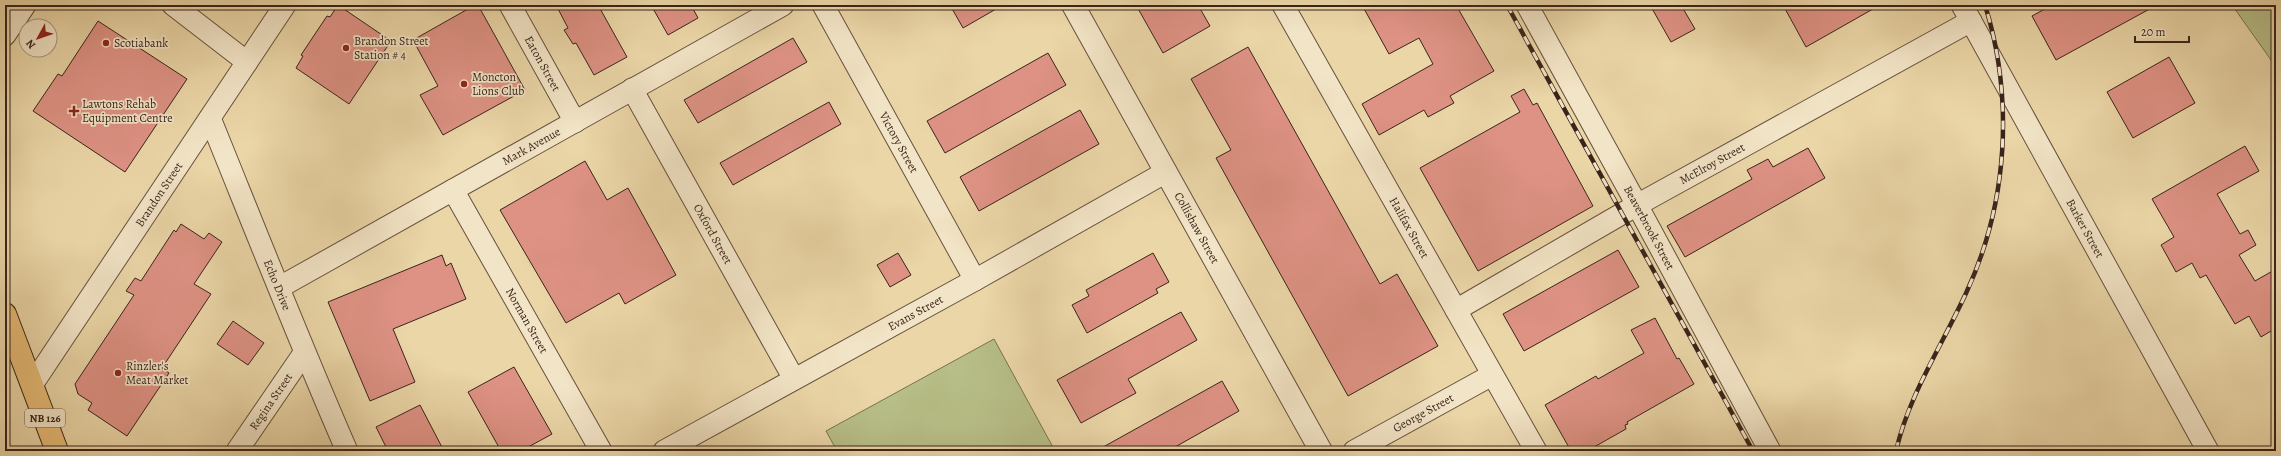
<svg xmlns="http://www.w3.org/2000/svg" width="2281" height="456" font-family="Alegreya,serif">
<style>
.green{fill:#b7be87;stroke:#787151}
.building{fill:#de9284;stroke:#39241b}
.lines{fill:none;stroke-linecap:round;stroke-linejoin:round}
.minor-casing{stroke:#66503e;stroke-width:23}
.tertiary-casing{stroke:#66503e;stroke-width:24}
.primary-casing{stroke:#39241b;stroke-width:24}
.minor{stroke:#f2e4c6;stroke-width:21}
.tertiary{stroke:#f2e4c6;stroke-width:22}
.primary{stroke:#e6bb74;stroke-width:22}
.rail-casing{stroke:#39241b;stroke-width:4.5}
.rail{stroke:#f2e4c6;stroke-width:3;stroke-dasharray:9;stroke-linecap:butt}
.poi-dot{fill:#8f2418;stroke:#f2e4c6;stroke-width:1.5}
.labels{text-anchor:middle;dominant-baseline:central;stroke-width:3.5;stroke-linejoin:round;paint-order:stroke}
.shield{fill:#f2e4c6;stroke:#705e4e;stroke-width:1}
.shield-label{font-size:11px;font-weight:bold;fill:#39241b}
.poi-label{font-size:12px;fill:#39241b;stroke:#f2e4c6;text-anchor:start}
.street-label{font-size:12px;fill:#39241b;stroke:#f2e4c6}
</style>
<rect width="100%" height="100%" fill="#ebd6a7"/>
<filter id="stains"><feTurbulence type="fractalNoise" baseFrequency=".005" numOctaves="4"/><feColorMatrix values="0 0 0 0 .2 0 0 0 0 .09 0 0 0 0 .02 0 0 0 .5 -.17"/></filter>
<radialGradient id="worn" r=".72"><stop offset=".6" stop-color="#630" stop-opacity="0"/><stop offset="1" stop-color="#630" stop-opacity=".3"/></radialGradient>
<g class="green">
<path d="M2232,5H2276V67Z"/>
<path d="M994,339L1055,451H837L826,431Z"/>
</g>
<g class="building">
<path d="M338,5L391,41L349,104L296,68L303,56L301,55L327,16L330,17Z"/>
<path d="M475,5H478L525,90L443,135L420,95L438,86L413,40Z"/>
<path d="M556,5H598L627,57L594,75L576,43L573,44L564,30L568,28Z"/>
<path d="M651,5H691L698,18L668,35Z"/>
<path d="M950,5H1003L963,28Z"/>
<path d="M1136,5H1198L1210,26L1163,53Z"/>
<path d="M1362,5H1456L1494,71L1450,96L1454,103L1428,117L1424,110L1379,135L1362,104L1433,64L1419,38L1389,54Z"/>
<path d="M1650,5H1681L1695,29L1671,42Z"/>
<path d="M1783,5H1880L1806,47Z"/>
<path d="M2052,5H2157L2056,60L2032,16Z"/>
<path d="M98,21L187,79L125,172L33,111L58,74L62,76Z"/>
<path d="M793,38L807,62L698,123L684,100Z"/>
<path d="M1248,47L1380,284L1397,274L1438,346L1348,396L1216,158L1231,150L1191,79Z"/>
<path d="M1048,53L1066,85L945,153L927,121Z"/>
<path d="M2169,57L2195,103L2133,138L2107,92Z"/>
<path d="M1524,89L1533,105L1537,103L1593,206L1478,271L1420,168L1520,112L1511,96Z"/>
<path d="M829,102L841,124L733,185L720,163Z"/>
<path d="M1080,110L1099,144L979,211L960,177Z"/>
<path d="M2245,146L2259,171L2217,194L2240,234L2248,230L2256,245L2239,255L2255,281L2276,269V328L2261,337L2249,316L2235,324L2206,275L2200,278L2192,263L2176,272L2161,245L2174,237L2152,199Z"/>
<path d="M1808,148L1825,178L1685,257L1667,226L1752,179L1747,170L1768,159L1773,167Z"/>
<path d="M585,161L607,200L628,188L676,275L625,304L619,293L566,323L500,210Z"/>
<path d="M181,224L204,239L209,233L222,242L194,284L211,294L162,368L169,373L127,436L88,410L92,403L78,394L75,384L134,295L126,291L135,278L141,281L174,230L176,232Z"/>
<path d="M1618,250L1639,287L1524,351L1503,314Z"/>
<path d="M898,253L911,275L890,287L877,265Z"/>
<path d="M1153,253L1169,282L1156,289L1158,293L1087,333L1072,305L1089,296L1086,290Z"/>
<path d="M442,255L446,266L451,263L466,299L393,329L415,382L370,401L328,302Z"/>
<path d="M1181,312L1197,340L1128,379L1136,393L1081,423L1057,380Z"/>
<path d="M1655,318L1677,359L1679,358L1694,384L1627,422L1628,424L1625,425L1626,429L1587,451H1571L1545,405L1596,376L1598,379L1644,353L1631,330Z"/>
<path d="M233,321L264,343L248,365L217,344Z"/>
<path d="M514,367L552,434L521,451H501L468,392Z"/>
<path d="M1222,381L1239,411L1168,451H1096Z"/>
<path d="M420,405L444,451H388L376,427Z"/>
</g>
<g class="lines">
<defs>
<g id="minor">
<path d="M173,5L247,62"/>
<path id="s1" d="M510,5L575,122"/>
<path id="s2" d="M823,5L975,280"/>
<path id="s3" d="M1283,5L1536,451"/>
<path id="s4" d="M1527,5L1637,205L1770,451"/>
<path id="s5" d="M1962,5L2208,451"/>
<path d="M5,35L25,5"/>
<path id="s6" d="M632,89L794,379"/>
<path id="s7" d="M210,118C255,229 299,341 347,451"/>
<path id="s8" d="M453,190L601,451"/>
<path id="s9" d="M280,287L783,5"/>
<path id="s10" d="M1456,310L1637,205L1971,21"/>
<path id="s11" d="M32,385L285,5"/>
<path id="s12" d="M237,451L304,353"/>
<path id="s13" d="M664,451L975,280L1166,172"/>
<path id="s14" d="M1354,451L1492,375"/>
</g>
<g id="tertiary">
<path id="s15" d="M1073,5L1321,451"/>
</g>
<path id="primary" d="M5,314L57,451"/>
</defs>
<use href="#minor" class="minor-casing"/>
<use href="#tertiary" class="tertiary-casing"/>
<use href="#primary" class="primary-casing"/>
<use href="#minor" class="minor"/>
<use href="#tertiary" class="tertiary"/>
<use href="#primary" class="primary"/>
<defs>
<g id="rail">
<path d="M1507,5L1753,451"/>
<path d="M1896,451C1909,394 1943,344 1967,291C2008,202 2014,98 1985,5"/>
</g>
</defs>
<use href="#rail" class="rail-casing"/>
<use href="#rail" class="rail"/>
</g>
<g class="poi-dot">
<circle cx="106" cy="43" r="4"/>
<circle cx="346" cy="48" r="4"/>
<circle cx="464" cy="84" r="4"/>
<path d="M72 105h4v4h4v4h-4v4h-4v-4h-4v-4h4z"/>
<circle cx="118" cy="373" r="4"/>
</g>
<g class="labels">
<rect class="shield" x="25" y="409" width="40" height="18" rx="3"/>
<g class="shield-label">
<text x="45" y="418">NB 126</text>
</g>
<g class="poi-label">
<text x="354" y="41">Brandon Street<tspan x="354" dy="14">Station # 4</tspan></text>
<text x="114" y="43">Scotiabank</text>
<text x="472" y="77">Moncton<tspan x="472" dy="14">Lions Club</tspan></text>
<text x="82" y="104">Lawtons Rehab<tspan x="82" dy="14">Equipment Centre</tspan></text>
<text x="126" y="366">Rinzler's<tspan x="126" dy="14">Meat Market</tspan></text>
</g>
<g class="street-label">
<text stroke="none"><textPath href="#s1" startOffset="67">Eaton Street</textPath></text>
<text stroke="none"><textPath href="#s2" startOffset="157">Victory Street</textPath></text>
<text stroke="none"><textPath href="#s9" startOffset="288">Mark Avenue</textPath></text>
<text stroke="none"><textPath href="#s10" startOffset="295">McElroy Street</textPath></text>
<text stroke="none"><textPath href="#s11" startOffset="229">Brandon Street</textPath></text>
<text stroke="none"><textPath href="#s4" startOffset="254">Beaverbrook Street</textPath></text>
<text stroke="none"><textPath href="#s15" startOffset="255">Collishaw Street</textPath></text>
<text stroke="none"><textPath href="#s3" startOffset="256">Halifax Street</textPath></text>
<text stroke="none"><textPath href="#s5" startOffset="255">Barker Street</textPath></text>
<text stroke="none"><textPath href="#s6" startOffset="166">Oxford Street</textPath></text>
<text stroke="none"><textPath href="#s7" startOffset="180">Echo Drive</textPath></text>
<text stroke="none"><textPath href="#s13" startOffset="287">Evans Street</textPath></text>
<text stroke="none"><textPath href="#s8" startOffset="150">Norman Street</textPath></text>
<text stroke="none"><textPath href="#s12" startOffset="60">Regina Street</textPath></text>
<text stroke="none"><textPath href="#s14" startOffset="79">George Street</textPath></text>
</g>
</g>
<rect width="2281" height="456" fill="none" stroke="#ebd6a7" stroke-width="20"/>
<rect x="6" y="6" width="2269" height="444" fill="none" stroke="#39241b" stroke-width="2"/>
<rect x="10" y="10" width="2261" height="436" fill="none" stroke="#39241b"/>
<g transform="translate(38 38) rotate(230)"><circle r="19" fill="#f2e4c6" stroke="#a89782"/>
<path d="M0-3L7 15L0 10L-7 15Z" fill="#8f2418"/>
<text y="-6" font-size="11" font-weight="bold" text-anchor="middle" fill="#39241b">N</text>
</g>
<path d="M2135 36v6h54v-6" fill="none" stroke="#39241b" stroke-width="2"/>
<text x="2141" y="36" font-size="12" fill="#39241b" stroke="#f2e4c6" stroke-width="3" paint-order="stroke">20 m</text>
<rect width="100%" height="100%" filter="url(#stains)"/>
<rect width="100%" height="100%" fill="url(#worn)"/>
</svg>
